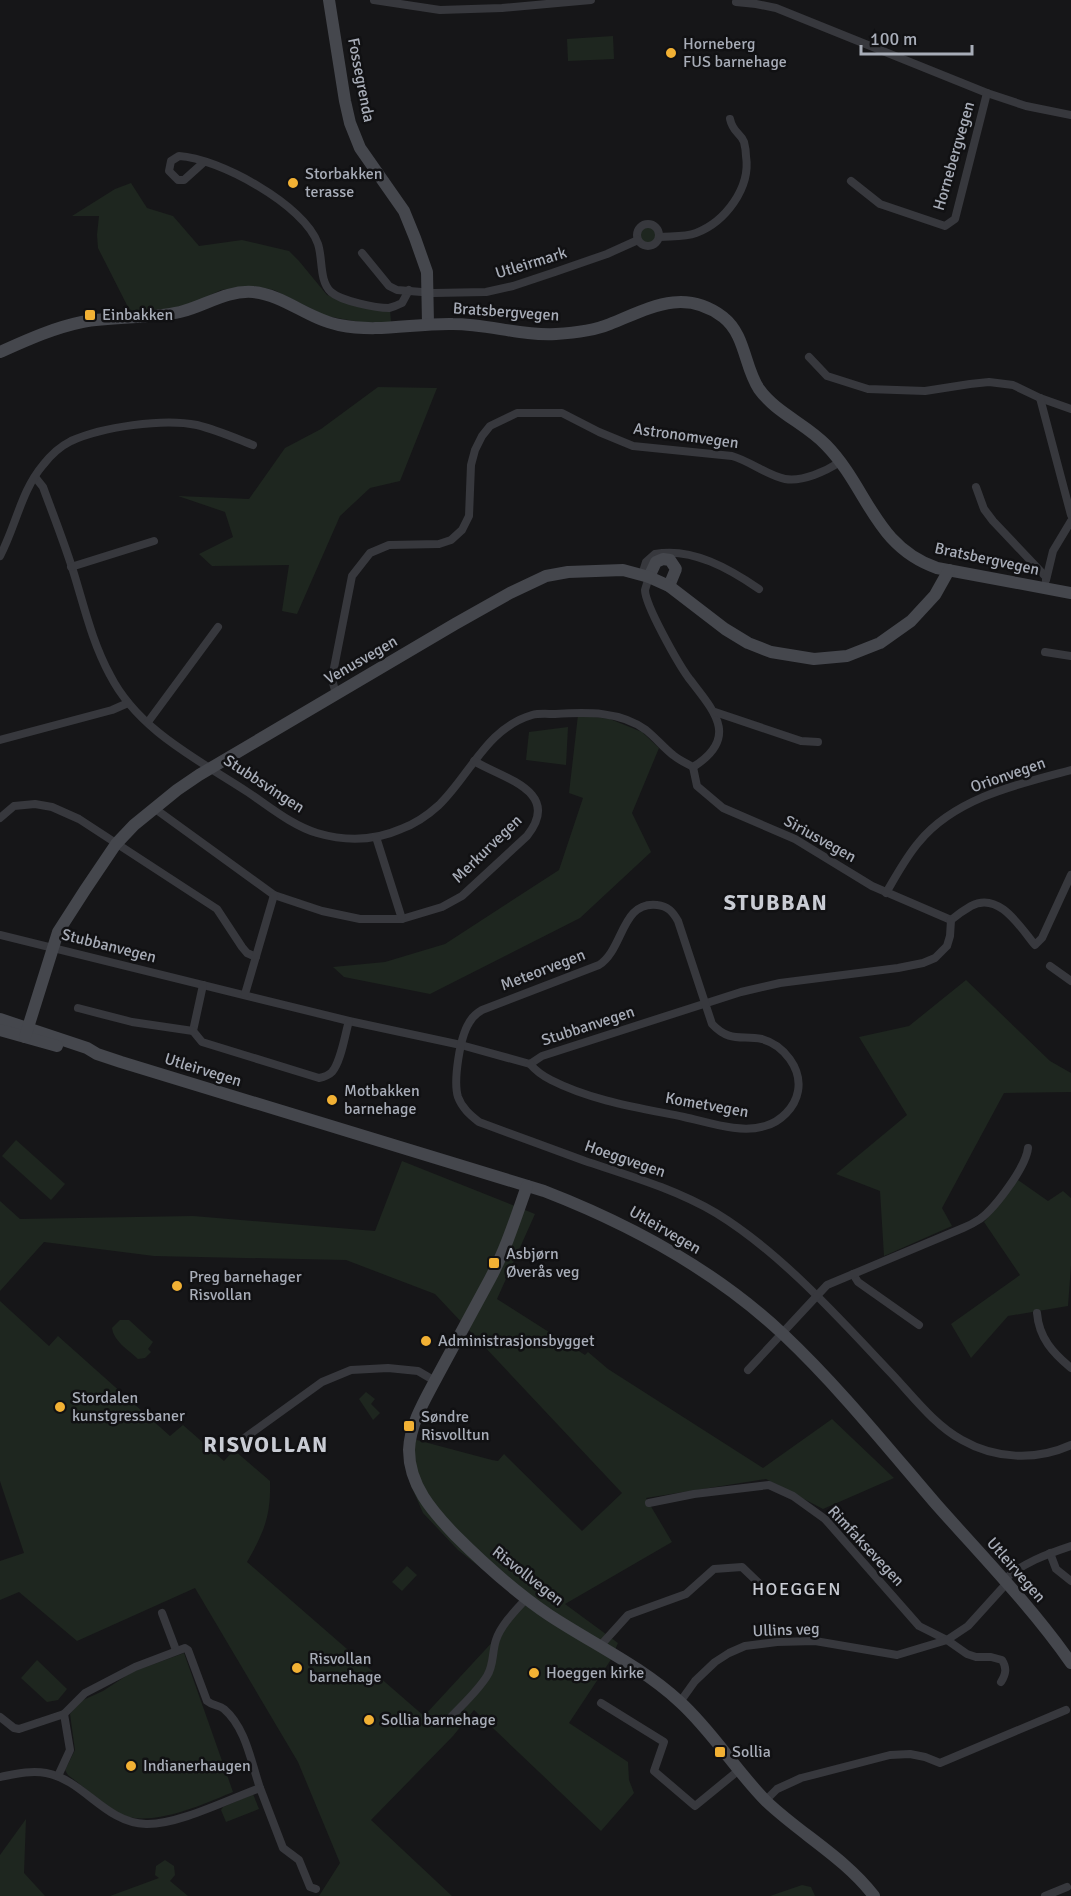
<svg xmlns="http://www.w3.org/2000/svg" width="1071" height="1896" font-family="Signika,sans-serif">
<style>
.green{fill:#1e261f}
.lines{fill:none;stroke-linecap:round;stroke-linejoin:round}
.street{stroke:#37383d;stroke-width:8}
.secondary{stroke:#45474d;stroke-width:12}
.poi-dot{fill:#f2b134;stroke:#111113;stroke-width:2}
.labels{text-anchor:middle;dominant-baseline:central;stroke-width:5;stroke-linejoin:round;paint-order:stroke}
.poi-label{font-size:16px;fill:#a8adb8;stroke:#111113;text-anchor:start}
.street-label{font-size:16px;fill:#a8adb8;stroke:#111113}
.neighbourhood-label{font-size:18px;letter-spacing:1.5px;fill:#c9ccd4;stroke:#111113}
.district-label{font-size:22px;font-weight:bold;letter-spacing:1.5px;fill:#c9ccd4;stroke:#111113}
</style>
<rect width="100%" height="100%" fill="#161618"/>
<g class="green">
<path d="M613,36L614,59L568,61L567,39Z"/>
<path d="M131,183L147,208L173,216L199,246L242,240L289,251L299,261L327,295L354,304L390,310L391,322L365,323L326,316L274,290L252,286L221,290L198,301L175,308L131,313L98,248L97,235L99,216H72L115,189Z"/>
<circle cx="648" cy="235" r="8"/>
<path d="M378,387L437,388L400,481L370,488L340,516L297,614L282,611L289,565L212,566L199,554L233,537L225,512L178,496L249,499L285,448L321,429Z"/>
<path d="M578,715L610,719L642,732L659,748L632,813L651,852L580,918L430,994L344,977L333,967L385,962L445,944L559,870L583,798L569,793Z"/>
<path d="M568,727L566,765L526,760L529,732Z"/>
<path d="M966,980L1050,1061L1071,1073V1092L1004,1093L942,1208L952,1226L884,1256L880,1191L836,1174L907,1115L859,1037L909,1026Z"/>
<path d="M16,1140L65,1184L51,1200L2,1156Z"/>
<path d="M402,1161L535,1214L497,1299L585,1355L588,1352L608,1369L763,1468L832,1419L894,1478L823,1509L766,1479L646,1498L672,1542L565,1604L618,1643L610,1661L569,1723L628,1762L629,1780L634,1793L601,1831L474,1710L453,1736L371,1820L452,1896H319L340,1863L298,1762L195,1588L77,1641L19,1592L0,1600V1561L24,1553L0,1481V1301L49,1346L58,1336L170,1436L183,1425L224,1461L234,1450L270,1481C271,1516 264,1532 247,1562L424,1716L497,1637L523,1601L458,1550L423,1513L409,1481L413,1439L492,1460L498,1461L504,1454L582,1531L622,1493L435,1294L346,1260L154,1256L44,1242L0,1291V1201L20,1219L193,1216L375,1231Z"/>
<path d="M1018,1180L1048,1201L1063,1191L1071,1198V1266L1068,1306L1008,1316L971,1358L951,1324L1020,1275L984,1222Z"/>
<path d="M120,1320H129L153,1342L148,1349L151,1352L145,1358L138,1359C129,1350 114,1342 112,1328Z"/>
<path d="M366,1392L375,1399L371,1404L380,1413L373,1420L359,1399Z"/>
<path d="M407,1566L417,1575L402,1591L392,1582Z"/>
<path d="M184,1653L233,1792C206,1803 150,1829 121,1814C104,1805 84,1787 68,1775L65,1770L75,1750L70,1714L81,1701L103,1691L132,1672Z"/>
<path d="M37,1660L67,1689L58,1700L47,1702L21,1678Z"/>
<path d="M253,1794L259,1809L226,1822L221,1810L223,1807Z"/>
<path d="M26,1819L24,1873L45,1896H0V1855Z"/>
<path d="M165,1860L174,1866L175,1875L170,1881L188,1896H110L159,1878L155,1875L156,1866Z"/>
<path d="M802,1885L811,1887L815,1896H770Z"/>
</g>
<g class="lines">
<g class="street">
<path d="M374,0L440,10L502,8L591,0"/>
<path d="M736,2L756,4L776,8L987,93L1026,106L1071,115"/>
<path d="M204,162L184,180H178L169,171L171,161L179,156C218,158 305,205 318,244C323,259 319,281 331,292C341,301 376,308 389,308C393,307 398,305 402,303L409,290"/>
<path d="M851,181L880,204L945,226L955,219L987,93"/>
<circle cx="648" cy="235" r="11"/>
<path d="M660,237C672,236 685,237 696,233C725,222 751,188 746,156C746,152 745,146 744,142C740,132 733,133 730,119"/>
<path d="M362,253L389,286L397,290L434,293L486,292L513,286L555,272L607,254L638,240"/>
<path d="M809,357L827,376L868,389L925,391L970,384L989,382L1013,385L1040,398L1071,409"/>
<path d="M1040,398L1071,515"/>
<path d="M35,477L43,487C54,517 66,547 75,577C85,610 93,644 110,675C138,730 197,759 246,791C269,806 291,825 317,833C344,841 374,841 401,829C415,824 428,815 439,805C470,775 487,728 532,715C539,713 548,714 555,714C587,712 620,711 646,730C656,738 664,748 673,755C679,760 686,763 693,767C741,737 713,710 688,677C678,663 645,605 645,590C646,586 648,581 649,577"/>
<path d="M976,487L984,509L993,521L1046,577"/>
<path d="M0,556C16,526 21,491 43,465C50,456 61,446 71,441C102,427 163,418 197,425C217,430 235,438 253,445"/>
<path d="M71,567L154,541"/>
<path d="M642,575L646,562L655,554C692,547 730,569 759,589"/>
<path d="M1046,580L1053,551L1071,521"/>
<path d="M1045,652L1071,656"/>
<path d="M336,694L333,683L334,668L352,576L370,553L389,545L439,544L451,540L462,530L469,516L471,465L475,450L482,436L490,426L517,413H562L599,432L633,446L732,456C750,461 768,476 785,479C803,482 826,471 840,462"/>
<path d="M715,712L801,741L818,742"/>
<path d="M148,722L218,627"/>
<path d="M0,740L112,710L128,703"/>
<path d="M693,767L697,786L723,808L795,839L872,886L951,920"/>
<path d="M154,808L274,895L322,911L360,919H402L442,907L462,896L527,836C563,791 502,778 474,761"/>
<path d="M0,818L14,806L35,804L52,807L79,819L217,909L242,947L247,953L256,957"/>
<path d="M376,837L402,919"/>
<path d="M886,893C896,876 906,857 919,842C955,798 1018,784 1071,770"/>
<path d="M951,920C957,915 964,910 971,906C999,891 1020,927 1035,945L1042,938L1071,875"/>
<path d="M0,935L349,1021L461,1045L530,1064L542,1056L741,992L780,983L898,968L923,963L935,958L947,946L950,936L951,920"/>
<path d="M1050,966L1071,981"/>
<path d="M203,985L193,1031L202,1042L319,1078C324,1077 328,1076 332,1072C341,1062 345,1034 349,1021"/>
<path d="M245,994L274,895"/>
<path d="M78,1008L132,1022L193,1031"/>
<path d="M530,1064C536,1071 543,1076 551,1080C592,1101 640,1108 684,1117C708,1122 740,1134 765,1126C780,1122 795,1108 798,1091C802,1069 784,1045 762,1039C741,1035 730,1043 712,1024L678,921C673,912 668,906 657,905C621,901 624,949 599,965L482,1010C477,1013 472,1017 469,1023C460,1037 453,1081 458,1097C462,1108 470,1115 479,1122C514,1135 550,1148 585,1161C630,1176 675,1189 716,1213C780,1252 838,1317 890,1372C912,1395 934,1425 962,1440C995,1459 1036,1461 1071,1445"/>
<path d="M853,1274L858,1282L919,1325"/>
<path d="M1037,1313C1039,1338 1053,1353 1071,1368"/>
<path d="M748,1370L827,1285L963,1228C968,1226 974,1223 980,1219C995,1208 1026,1167 1028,1148"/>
<path d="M239,1442L322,1382L351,1370L388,1368L418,1371L435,1381"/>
<path d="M649,1503L694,1494L769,1485L793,1496L825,1519L919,1626L947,1640L967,1654L976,1657H991L1002,1660C1007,1668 1006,1674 1001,1682"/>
<path d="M1050,1553L1056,1569L1071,1581"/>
<path d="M1003,1581C1022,1563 1047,1554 1071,1546"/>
<path d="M162,1613L176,1650"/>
<path d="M600,1646L628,1615L686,1594L714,1569L742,1567L763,1587"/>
<path d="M680,1702L695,1681L715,1662L729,1653L745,1646L777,1642L815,1641L897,1655L947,1640L968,1626L1006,1584"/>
<path d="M601,1703L664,1742L654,1771L695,1806L739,1770"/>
<path d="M64,1714L85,1693L135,1667L185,1648L188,1650L207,1701C213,1706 219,1705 224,1709C246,1728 251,1762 260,1788"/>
<path d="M0,1717L14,1728L19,1729L64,1714L70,1750L58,1776"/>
<path d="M450,1718C462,1705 477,1692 487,1676C494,1665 492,1652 496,1640C501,1625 515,1611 526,1599"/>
<path d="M0,1777C15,1774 31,1770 46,1773C84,1780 105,1823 146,1824C178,1825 229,1799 260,1788L283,1848L299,1860L310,1887L316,1889"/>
<path d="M766,1800L777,1789L801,1778L890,1755L910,1754L925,1757L940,1763L1066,1710"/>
<path d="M1045,1896L1067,1887"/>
</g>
<g class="secondary">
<path d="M329,0L345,101L350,123L360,148L404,211L415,238L427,272L428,324"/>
<path d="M0,352C27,340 53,328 82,322C114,316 148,319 180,312C205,306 226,290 253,292C284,295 308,319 339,325C379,333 414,323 453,324C488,324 521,336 556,334C574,333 593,331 610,324C648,309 683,287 723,317C746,335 744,367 759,389C776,413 806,424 826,445C868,488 874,546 937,568L1071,593"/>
<path d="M649,577L656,562L663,559L670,560L676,569L669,586"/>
<path d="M0,1019L87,1048L97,1054L121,1062L544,1191C632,1225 715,1270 784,1335C839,1387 887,1447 936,1504C982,1556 1031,1606 1071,1663"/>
<path d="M0,1030L57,1046"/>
<path d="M25,1037L58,932L85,890L116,844L134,825L177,790L199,775L455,624L510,593L546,576L568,572L623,570L649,577L669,586L725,629L748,643L771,652L814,659L847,656L880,643L911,621L935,595L949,570"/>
<path d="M527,1186C516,1217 506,1249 490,1279C473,1311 455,1343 438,1375C426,1398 410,1423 409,1450C409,1485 432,1511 455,1535C484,1564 515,1592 549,1615C593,1644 641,1666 680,1702C713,1732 736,1771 767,1802C802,1835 845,1858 874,1896"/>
</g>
</g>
<g class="poi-dot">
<circle cx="671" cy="53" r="6"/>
<circle cx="293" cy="183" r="6"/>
<rect x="84" y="309" width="12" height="12" rx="3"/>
<circle cx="332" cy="1100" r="6"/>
<rect x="488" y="1257" width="12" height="12" rx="3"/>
<circle cx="177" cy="1286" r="6"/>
<circle cx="426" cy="1341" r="6"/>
<circle cx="60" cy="1407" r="6"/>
<rect x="403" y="1420" width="12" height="12" rx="3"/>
<circle cx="297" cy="1668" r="6"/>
<circle cx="534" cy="1673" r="6"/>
<circle cx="369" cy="1720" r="6"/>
<rect x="714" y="1746" width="12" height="12" rx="3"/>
<circle cx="131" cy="1766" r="6"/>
</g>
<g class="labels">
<g class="poi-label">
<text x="683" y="44">Horneberg<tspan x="683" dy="18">FUS barnehage</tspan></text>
<text x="305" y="174">Storbakken<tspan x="305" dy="18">terasse</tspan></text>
<text x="102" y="315">Einbakken</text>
<text x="344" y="1091">Motbakken<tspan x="344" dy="18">barnehage</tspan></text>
<text x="506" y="1254">Asbjørn<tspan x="506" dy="18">Øverås veg</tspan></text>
<text x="189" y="1277">Preg barnehager<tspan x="189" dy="18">Risvollan</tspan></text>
<text x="438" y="1341">Administrasjonsbygget</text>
<text x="72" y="1398">Stordalen<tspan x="72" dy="18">kunstgressbaner</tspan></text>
<text x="421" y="1417">Søndre<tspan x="421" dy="18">Risvolltun</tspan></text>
<text x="309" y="1659">Risvollan<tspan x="309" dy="18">barnehage</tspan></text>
<text x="546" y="1673">Hoeggen kirke</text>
<text x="381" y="1720">Sollia barnehage</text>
<text x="732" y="1752">Sollia</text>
<text x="143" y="1766">Indianerhaugen</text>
</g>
<g class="street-label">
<text transform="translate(361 80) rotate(79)">Fossegrenda</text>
<text transform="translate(954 156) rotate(-74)">Hornebergvegen</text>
<text transform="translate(531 263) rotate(-17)">Utleirmark</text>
<text transform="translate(506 312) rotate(4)">Bratsbergvegen</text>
<text transform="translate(686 436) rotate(8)">Astronomvegen</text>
<text transform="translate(987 559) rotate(12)">Bratsbergvegen</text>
<text transform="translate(361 660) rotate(-30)">Venusvegen</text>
<text transform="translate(1008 775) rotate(-19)">Orionvegen</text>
<text transform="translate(264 784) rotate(33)">Stubbsvingen</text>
<text transform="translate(820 839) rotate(29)">Siriusvegen</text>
<text transform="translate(487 849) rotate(-44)">Merkurvegen</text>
<text transform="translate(109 946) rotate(14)">Stubbanvegen</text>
<text transform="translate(543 970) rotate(-21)">Meteorvegen</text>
<text transform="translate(588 1026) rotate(-18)">Stubbanvegen</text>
<text transform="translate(203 1070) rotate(17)">Utleirvegen</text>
<text transform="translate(707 1105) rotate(10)">Kometvegen</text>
<text transform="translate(625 1159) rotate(19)">Hoeggvegen</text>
<text transform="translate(665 1230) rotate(30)">Utleirvegen</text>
<text transform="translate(866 1546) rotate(47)">Rimfaksevegen</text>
<text transform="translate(1016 1570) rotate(49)">Utleirvegen</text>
<text transform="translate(528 1576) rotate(38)">Risvollvegen</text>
<text transform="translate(786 1630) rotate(-2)">Ullins veg</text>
</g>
<g class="neighbourhood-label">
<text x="797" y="1589">HOEGGEN</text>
</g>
<g class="district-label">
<text x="776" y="902">STUBBAN</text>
<text x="266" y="1444">RISVOLLAN</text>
</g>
</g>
<path d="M861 45v9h111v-9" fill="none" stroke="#a8adb8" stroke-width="3"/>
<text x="870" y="45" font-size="18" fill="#a8adb8" stroke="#111113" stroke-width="4.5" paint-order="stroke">100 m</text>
</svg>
